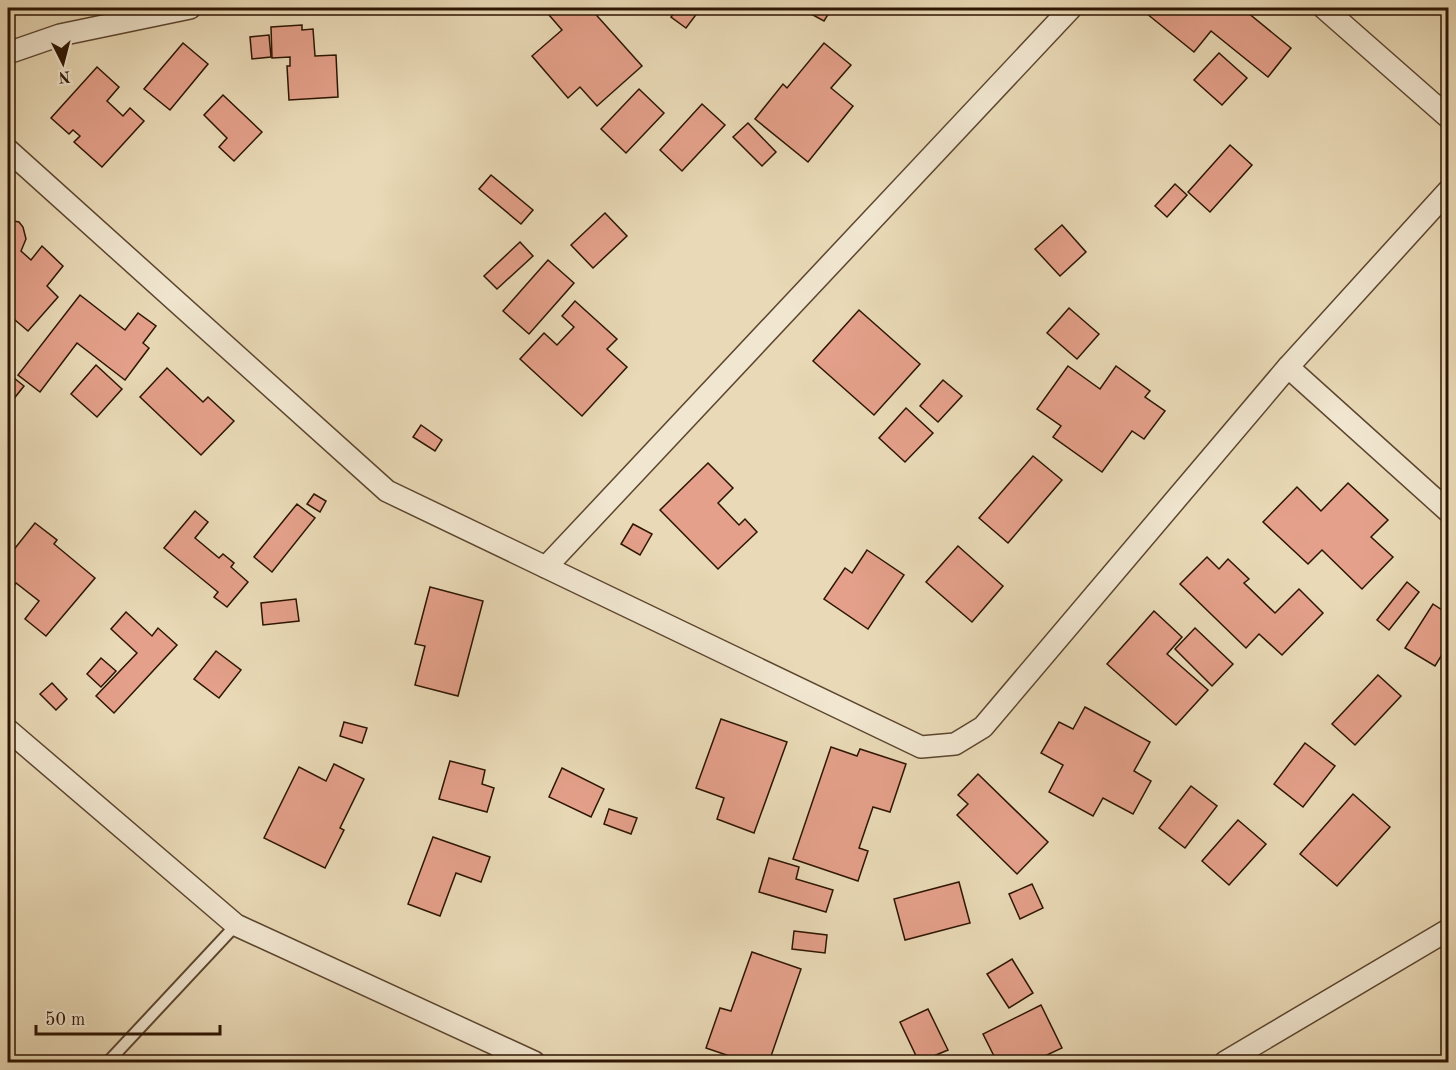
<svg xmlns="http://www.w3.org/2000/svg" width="1456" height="1070" font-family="'Old Standard TT',serif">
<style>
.building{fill:#e4a08a;stroke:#2d1502;stroke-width:1.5}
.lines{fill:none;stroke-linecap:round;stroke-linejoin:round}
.service-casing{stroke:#5c462f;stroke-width:14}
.minor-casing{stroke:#5c462f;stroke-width:24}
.service{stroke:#f1e6d0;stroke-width:10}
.minor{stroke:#f1e6d0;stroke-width:21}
</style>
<rect width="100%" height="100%" fill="#e9d9b6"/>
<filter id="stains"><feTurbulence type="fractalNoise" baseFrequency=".00333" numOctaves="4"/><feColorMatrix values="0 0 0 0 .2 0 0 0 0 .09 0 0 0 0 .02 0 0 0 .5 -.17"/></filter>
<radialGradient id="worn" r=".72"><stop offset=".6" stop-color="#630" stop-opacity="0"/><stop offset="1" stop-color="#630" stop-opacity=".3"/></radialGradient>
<g class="building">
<path d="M543,8H590L642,66L597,106L580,87L568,98L532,56L562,30Z"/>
<path d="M678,8H701L686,28L671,17Z"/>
<path d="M800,8H832L824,21Z"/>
<path d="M1142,8H1242L1291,48L1268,77L1211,31L1194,52L1141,9Z"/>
<path d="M302,25V30L313,29L315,56L336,55L338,97L289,100L287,66H290V57L272,58L271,27Z"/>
<path d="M269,35L271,57L252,59L250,37Z"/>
<path d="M183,43L208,64L170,110L144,89Z"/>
<path d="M824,43L851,65L831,88L853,106L808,162L755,119L783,84L787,88Z"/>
<path d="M1219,53L1247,78L1222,105L1194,80Z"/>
<path d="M97,67L119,87L107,101L123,116L130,108L144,121L102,167L74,142L80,136L73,130L69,134L51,118Z"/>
<path d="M639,89L664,113L626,153L601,129Z"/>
<path d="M223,95L262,132L234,161L219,147L227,138L204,115Z"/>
<path d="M702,104L725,125L682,171L660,150Z"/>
<path d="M748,123L776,152L762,166L733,137Z"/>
<path d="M1230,145L1252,165L1210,212L1188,192Z"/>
<path d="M491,175L533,210L521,224L479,189Z"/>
<path d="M1175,184L1187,195L1167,217L1155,206Z"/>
<path d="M605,213L627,236L593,268L571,245Z"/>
<path d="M8,220L19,222L23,227L26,239L21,251L31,260L42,246L63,266L47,286L58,297L28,331L15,320L8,329Z"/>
<path d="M1062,225L1086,252L1060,276L1035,249Z"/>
<path d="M520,242L533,256L497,289L484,276Z"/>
<path d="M548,260L574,283L529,334L503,311Z"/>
<path d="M80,295L125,330L138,313L156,326L143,343L149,348L125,380L77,343L40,392L18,375Z"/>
<path d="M575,301L617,339L607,349L627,367L582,416L520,359L544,333L557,345L574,327L562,316Z"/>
<path d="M1069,308L1099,334L1077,359L1047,333Z"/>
<path d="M859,310L920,364L874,415L813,361Z"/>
<path d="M96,365L122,389L97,417L71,394Z"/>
<path d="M1068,366L1100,389L1116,366L1150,391L1145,397L1165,411L1144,439L1132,431L1102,472L1053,437L1061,426L1037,409Z"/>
<path d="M167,368L203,402L208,397L234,421L201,455L140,397Z"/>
<path d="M14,378L24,386L8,406V386Z"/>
<path d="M943,380L962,396L938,422L920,406Z"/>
<path d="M906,408L933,433L905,462L879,438Z"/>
<path d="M421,425L442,440L435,451L413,437Z"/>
<path d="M1033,456L1062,480L1008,543L979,518Z"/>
<path d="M708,463L733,488L718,503L739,525L745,519L757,532L718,569L660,510Z"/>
<path d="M1348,483L1388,520L1371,537L1393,557L1362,589L1322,550L1308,564L1263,522L1297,487L1321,511Z"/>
<path d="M314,494L326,501L320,512L307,504Z"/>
<path d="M297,504L315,518L272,572L254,557Z"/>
<path d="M195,511L208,522L195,538L219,558L223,554L234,563L231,567L248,582L227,607L214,597L218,592L164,548Z"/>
<path d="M35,523L57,540L54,544L95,578L46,636L25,619L39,601L16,583L8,594V557Z"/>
<path d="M633,524L652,534L640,555L621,544Z"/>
<path d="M958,546L1003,586L972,622L926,582Z"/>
<path d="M867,550L904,575L868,629L824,599L845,568L852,573Z"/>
<path d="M1207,557L1219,569L1228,559L1249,579L1244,583L1275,613L1299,589L1323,613L1282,655L1259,634L1246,648L1180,584Z"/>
<path d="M1407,582L1419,592L1389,630L1377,620Z"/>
<path d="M430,587L483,601L458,696L415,685L425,646L415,644Z"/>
<path d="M296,599L299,621L263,625L261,603Z"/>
<path d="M1433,604L1448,614V645L1435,666L1405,648Z"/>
<path d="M1154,611L1182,637L1167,654L1208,690L1176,725L1107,664Z"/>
<path d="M126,612L152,636L158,628L177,645L114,713L96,696L137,653L111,629Z"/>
<path d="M1195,628L1233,664L1212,686L1175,649Z"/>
<path d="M216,651L241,670L219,698L194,679Z"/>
<path d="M101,658L116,671L101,687L87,674Z"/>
<path d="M1378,675L1401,696L1355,745L1332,724Z"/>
<path d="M52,683L67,699L56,710L40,694Z"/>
<path d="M1085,707L1150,742L1134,771L1151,781L1133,814L1103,798L1093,816L1049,792L1063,765L1041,753L1059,722L1073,729Z"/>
<path d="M721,719L787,742L754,833L717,819L724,798L696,788Z"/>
<path d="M344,722L367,728L362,743L340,736Z"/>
<path d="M1305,743L1335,766L1303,807L1274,784Z"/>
<path d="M831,747L857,756L860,749L906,764L890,812L873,807L859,848L868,851L858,881L793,859Z"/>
<path d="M450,761L485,770L482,784L494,788L487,812L439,799Z"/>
<path d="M334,764L364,779L340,828L344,830L325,868L264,838L299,767L326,781Z"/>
<path d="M562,768L604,789L591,817L549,797Z"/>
<path d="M978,774L1048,842L1017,874L957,815L968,804L958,795Z"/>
<path d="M1191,786L1217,806L1185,848L1159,828Z"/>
<path d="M1353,794L1390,827L1337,886L1300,854Z"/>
<path d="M609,809L637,818L631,834L604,824Z"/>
<path d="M1238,820L1266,844L1229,885L1202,861Z"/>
<path d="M433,837L490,857L481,882L456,873L440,916L408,904Z"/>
<path d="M769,858L799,867L796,879L833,890L826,912L759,892Z"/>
<path d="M959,882L970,923L905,940L894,899Z"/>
<path d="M1032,884L1043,908L1020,919L1009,894Z"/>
<path d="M794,931L827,935L825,953L792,949Z"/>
<path d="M752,952L801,969L769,1062H747L706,1048L720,1008L731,1011Z"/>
<path d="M1012,959L1033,993L1009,1008L987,974Z"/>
<path d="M1041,1005L1062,1048L1032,1062H997L983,1034Z"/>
<path d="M928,1009L948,1050L919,1062L900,1022Z"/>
</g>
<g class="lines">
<defs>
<path id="service" d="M108,1062L236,925"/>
<g id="minor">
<path d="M1324,8L1448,117"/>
<path d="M8,53L60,35L190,8"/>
<path d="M8,150L387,491L921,747L955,744L983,727L1288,367L1448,191"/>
<path d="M1288,367L1448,511"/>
<path d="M546,567L1071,8"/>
<path d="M8,730L236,925L534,1062"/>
<path d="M1225,1062L1448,930"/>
</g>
</defs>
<use href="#service" class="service-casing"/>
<use href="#minor" class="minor-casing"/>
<use href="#service" class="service"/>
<use href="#minor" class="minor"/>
</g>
<rect width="1456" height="1070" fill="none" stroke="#e9d9b6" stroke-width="30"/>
<rect x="9" y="9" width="1438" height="1052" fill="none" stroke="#2d1502" stroke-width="3"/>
<rect x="15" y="15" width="1426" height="1040" fill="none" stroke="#2d1502" stroke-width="1.5"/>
<g transform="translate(63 63) rotate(174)" stroke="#f1e6d0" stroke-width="4.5" paint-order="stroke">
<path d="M0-4.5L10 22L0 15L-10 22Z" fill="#2d1502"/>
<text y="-9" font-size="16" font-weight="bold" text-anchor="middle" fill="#2d1502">N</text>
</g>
<path d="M36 1025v9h184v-9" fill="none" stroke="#2d1502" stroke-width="3"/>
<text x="45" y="1025" font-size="18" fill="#2d1502" stroke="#f1e6d0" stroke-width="4.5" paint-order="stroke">50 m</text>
<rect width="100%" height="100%" filter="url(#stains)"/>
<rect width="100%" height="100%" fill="url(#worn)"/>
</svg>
